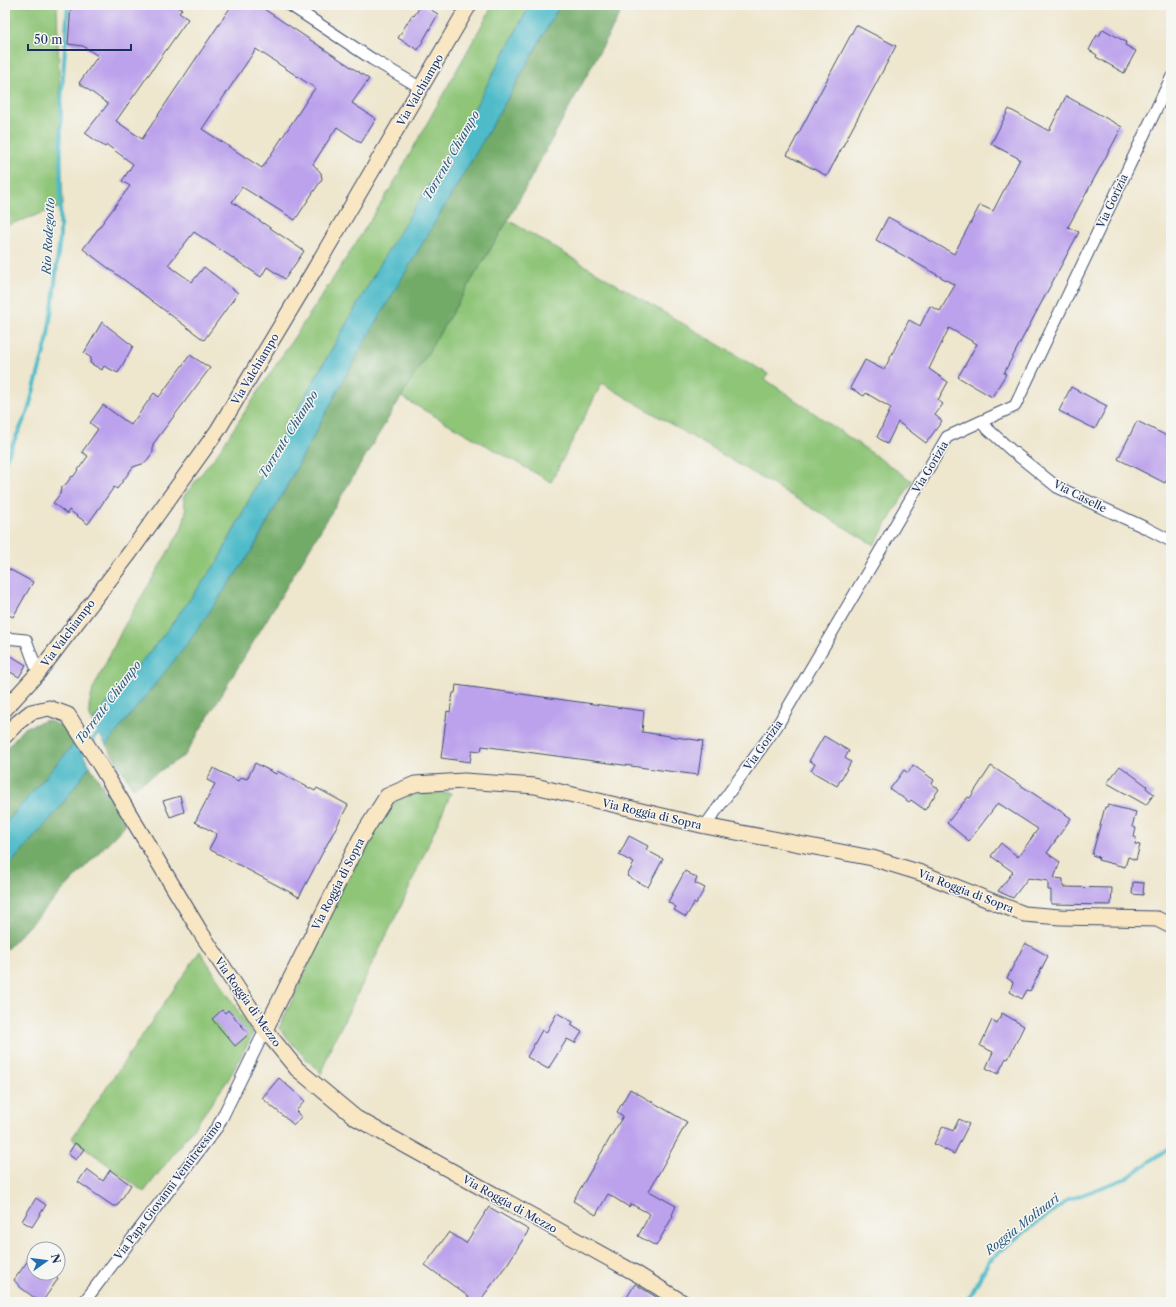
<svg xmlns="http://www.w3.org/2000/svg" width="1176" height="1307" font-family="'Libre Caslon Text',serif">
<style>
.green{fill:#8ec577;stroke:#547a6a}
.forest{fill:#72aa68;stroke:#466c63}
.water{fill:#4fbbc9;stroke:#357594}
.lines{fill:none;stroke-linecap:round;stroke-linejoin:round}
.stream{stroke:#4fbbc9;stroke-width:4}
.building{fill:#bca2ec;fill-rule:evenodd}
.street-casing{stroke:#3b4a6f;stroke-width:13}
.secondary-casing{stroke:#3b4a6f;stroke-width:17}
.street{stroke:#fff;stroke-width:11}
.secondary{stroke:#f9e7c3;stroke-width:15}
.labels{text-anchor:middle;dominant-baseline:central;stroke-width:3;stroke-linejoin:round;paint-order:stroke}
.street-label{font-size:11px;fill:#1b2f5e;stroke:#f6f6f2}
.water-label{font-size:12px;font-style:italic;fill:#2b597e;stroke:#f6f6f2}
</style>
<rect width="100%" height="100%" fill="#f6f6f2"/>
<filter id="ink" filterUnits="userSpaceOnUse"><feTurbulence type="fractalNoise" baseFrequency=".025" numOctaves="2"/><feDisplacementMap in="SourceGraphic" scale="8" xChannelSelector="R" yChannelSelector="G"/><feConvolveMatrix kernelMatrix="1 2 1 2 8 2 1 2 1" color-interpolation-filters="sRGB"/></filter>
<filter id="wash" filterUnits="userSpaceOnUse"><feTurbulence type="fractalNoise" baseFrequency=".012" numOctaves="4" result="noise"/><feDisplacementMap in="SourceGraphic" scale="16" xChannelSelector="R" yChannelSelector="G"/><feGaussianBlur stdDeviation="0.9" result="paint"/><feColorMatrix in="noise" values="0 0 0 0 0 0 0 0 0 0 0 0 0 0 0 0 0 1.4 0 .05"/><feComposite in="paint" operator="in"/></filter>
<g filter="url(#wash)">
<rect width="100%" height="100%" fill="#eee6cd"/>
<g class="green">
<path d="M5,5H57L63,206L5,226Z"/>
<path d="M493,5H530L465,126L386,254L276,447L218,561L165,633L92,722L89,713V706L93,689L123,628L182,528L186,511L183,497L217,454L336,274L392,186Z"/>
<path d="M508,220L768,374L765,379L912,481L874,545L602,383L551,482L401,397Z"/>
<path d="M417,793H451L402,904L331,1047L321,1074L296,1048L279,1028L297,990L337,897L384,812C396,799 401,798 417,793Z"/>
<path d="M200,951L253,1034L228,1080L198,1122L144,1192L72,1138Z"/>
</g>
<g class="forest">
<path d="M560,5H625L508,220L185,755L133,788L106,745L185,647L253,549L359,351L497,117Z"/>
<path d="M47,720L68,729L75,743L5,824V750L24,728Z"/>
<path d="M90,766L126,824L5,951V870L57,811Z"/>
</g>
<g class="water">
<path d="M530,5H560L497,117L359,351L253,549L185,647L106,745L92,722L165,633L218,561L276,447L386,254L465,126Z"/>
<path d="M75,743L90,766L57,811L5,870V824Z"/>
</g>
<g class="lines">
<g class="stream">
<path d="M5,461L28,411L47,341L53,301L60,236L61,104L68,5"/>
<path d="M80,757L101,729"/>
<path d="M967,1302L989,1261L1011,1242L1068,1200L1127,1178L1167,1149L1171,1148"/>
</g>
</g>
<g id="blocks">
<g class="building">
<path d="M71,5H176L182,9L179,13L188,19L116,121L142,139L232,5H258L369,79L352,103L376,119L361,143L337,127L313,164L321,173L322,179L295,220L242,187L232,202L304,251L285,279L267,267L261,277L194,232L168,265L192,282L204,267L238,293L204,340L83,249L130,186L122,181L133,164L107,145L105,147L85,133L108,104L79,83L98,56L83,46L68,44ZM256,49L315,88L262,168L202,129Z"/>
<path d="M421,5H423L438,14L418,50L398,38L412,15L414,16Z"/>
<path d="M856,25L896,46L827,176L787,155Z"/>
<path d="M1103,29L1126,42L1125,45L1136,51L1124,73L1096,57L1097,55L1089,50L1097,35L1099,36Z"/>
<path d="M1066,96L1122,127L1068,227L1079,232L1004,373L1006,374L992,397L958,377L977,344L949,328L929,369L948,382L938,400L943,404L935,415L942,421L926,443L898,422L887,444L877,437L891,408L866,393L864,396L850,388L865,360L884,370L909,320L920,326L930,306L940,311L955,285L876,240L888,217L954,254L980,205L993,211L1020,159L991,144L1009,109L1049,131Z"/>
<path d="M102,322L133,346L118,373L104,366L102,370L90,363L91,358L84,353Z"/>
<path d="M190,355L210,368L153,444V452L145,463L133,467L117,489L114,487L88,524L69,510L67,514L53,503L60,494L61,488L66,484L72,476L73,477L88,456L82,452L98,429L90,423L103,405L131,425L154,393L159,397Z"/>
<path d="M1071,387L1107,406L1095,429L1059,411Z"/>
<path d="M1137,421L1171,438V471L1165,483L1118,459Z"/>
<path d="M5,567L33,582L13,617L5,613Z"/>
<path d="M5,652L26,665L19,677L5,669Z"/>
<path d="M456,685L644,711L642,732L703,741L698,775L482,746L481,751L472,750L470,762L441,758L447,711L450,712L453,693H455Z"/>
<path d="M824,736L849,751L845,758L851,762L837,786L811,771L815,764L809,761Z"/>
<path d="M255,763L276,774L277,771L315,791L317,788L348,805L299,897L209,849L217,834L195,822L215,784L207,780L213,768L238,781L241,777L247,779Z"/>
<path d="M913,765L934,780L932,784L939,789L925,810L911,800L909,802L890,789L904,770L908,773Z"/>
<path d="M991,766L1071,818L1047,853L1060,862L1054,878L1063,879V887L1112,888L1111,905L1051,904V890H1048V881L1028,878L1013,898L998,891L1013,872L991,856L1001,843L1018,857L1038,829L998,803L969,841L947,823L968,797L970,798Z"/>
<path d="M1120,766L1147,786L1146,788L1154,794L1146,805L1107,783Z"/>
<path d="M180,796L184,812L170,817L163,801Z"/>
<path d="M1108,805L1136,812L1132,827L1136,828L1134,837L1136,838L1135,844L1140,845L1136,860L1128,857L1125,867L1098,860L1099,857L1092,855L1105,807H1107Z"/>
<path d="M629,836L648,846L646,850L663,859L648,887L627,876L634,863L619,855Z"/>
<path d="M685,871L697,878L695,883L705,888L696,904L694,903L686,917L674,910L676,907L668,902Z"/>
<path d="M1133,882L1144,883L1143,895L1132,894Z"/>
<path d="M1025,943L1048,956L1030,991L1027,990L1022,999L1010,992L1013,982L1007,978Z"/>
<path d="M222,1010L225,1013L228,1010L249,1034L235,1046L212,1019Z"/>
<path d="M557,1013L573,1022L571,1025L582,1032L575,1043L567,1039L548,1069L527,1057L542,1030L546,1033Z"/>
<path d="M1002,1013L1024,1026L1008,1059L1006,1058L998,1074L986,1068L993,1052L980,1046L992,1020L997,1023Z"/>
<path d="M279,1078L305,1101L296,1111L301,1117L294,1125L262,1098Z"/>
<path d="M630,1089L687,1122L649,1191L676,1206L672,1215L673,1216L656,1246L638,1236L650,1214L631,1204L629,1207L608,1194L596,1215L573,1201L623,1116L617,1112Z"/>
<path d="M959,1119L969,1124L954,1154L934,1144L943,1126L953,1131Z"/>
<path d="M75,1143L84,1149L76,1160L68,1154Z"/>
<path d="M87,1169L103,1181L110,1170L131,1185L117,1206H113L78,1182Z"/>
<path d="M36,1198L46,1205L32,1227L22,1221Z"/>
<path d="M489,1207L529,1230L508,1263L479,1302H465L469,1297L425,1265L449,1232L466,1243Z"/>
<path d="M34,1252V1273H49L58,1279L42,1302H40L20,1287L14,1280Z"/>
<path d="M635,1284L664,1302H624Z"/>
</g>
</g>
</g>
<g filter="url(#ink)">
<use href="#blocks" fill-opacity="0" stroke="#3b4a6f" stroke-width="1"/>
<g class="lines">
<defs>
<g id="street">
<path d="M290,5L372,59L421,88"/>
<path d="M980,422L1011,450L1057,487L1146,528L1171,541"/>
<path d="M5,638L26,640L38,673"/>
<path d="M705,826L777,726L947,437L1015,406L1171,78"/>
<path d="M84,1302L218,1126L265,1030"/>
</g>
<g id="secondary">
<path d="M5,709L38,673L129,554L218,430L313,272L469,5"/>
<path d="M5,736L16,724L31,712L49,708L68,715L100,765L201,933L265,1030L297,1069L356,1118L637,1274L682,1302"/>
<path d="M265,1030L360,839L387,796L415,784L464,781L535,786L705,826L872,858L921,873L1024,914L1060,917L1157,919L1171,926"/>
</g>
</defs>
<use href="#street" class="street-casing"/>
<use href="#secondary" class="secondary-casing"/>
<use href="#street" class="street"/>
<use href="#secondary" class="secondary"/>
</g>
</g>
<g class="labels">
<g class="street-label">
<text transform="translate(420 90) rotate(-60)">Via Valchiampo</text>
<text transform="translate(1112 201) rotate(-65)">Via Gorizia</text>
<text transform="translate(255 369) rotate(-59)">Via Valchiampo</text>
<text transform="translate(930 467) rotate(-59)">Via Gorizia</text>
<text transform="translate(1080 496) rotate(27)">Via Caselle</text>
<text transform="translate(68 633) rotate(-53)">Via Valchiampo</text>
<text transform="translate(763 745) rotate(-55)">Via Gorizia</text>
<text transform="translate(652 814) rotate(13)">Via Roggia di Sopra</text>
<text transform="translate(338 884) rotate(-63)">Via Roggia di Sopra</text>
<text transform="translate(966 891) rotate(21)">Via Roggia di Sopra</text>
<text transform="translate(248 1002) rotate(55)">Via Roggia di Mezzo</text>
<text transform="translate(168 1190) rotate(-53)">Via Papa Giovanni Ventitreesimo</text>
<text transform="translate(510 1204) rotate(29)">Via Roggia di Mezzo</text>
</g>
<g class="water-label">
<text transform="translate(451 155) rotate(-60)">Torrente Chiampo</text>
<text transform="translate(48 236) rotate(-87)">Rio Rodegotto</text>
<text transform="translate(288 434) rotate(-58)">Torrente Chiampo</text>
<text transform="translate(108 702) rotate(-53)">Torrente Chiampo</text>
<text transform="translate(1022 1224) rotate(-38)">Roggia Molinari</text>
</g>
</g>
<rect width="1176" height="1307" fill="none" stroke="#f6f6f2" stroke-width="20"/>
<g transform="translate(46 1261) rotate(76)"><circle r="19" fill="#f6f6f2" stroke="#9ea6b7"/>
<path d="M0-3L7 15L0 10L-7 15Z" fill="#1f6fb2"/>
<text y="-6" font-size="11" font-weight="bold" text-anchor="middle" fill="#1b2f5e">N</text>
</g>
<path d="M28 44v6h103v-6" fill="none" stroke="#1b2f5e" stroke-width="2"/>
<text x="34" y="44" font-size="12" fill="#1b2f5e" stroke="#f6f6f2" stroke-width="3" paint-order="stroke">50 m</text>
</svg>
